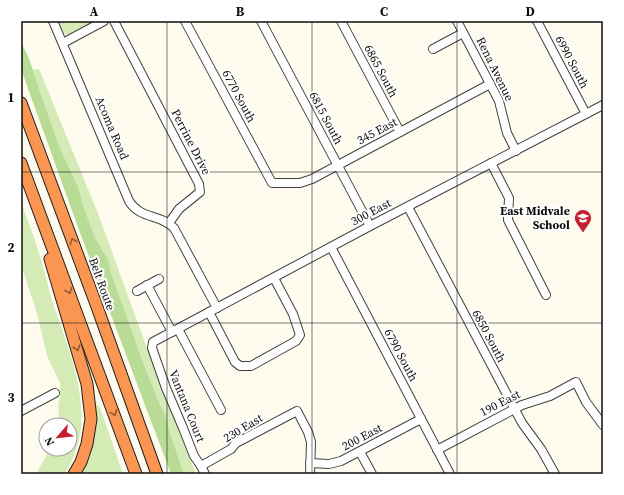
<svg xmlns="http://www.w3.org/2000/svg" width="624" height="495" font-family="'Source Serif 4',serif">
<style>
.green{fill:#d4ebb6}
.forest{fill:#b8dc95}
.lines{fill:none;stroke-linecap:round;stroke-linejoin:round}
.minor-casing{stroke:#414141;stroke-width:10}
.highway-casing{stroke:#1f1f1f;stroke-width:13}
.minor{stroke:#fff;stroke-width:8}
.highway{stroke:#fa9651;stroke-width:11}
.oneway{stroke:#905933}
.grid{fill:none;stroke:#0e0e0e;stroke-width:1;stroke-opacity:0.55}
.labels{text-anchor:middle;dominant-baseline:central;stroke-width:4;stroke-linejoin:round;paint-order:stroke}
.street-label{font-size:12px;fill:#0e0e0e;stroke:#fff}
.poi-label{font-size:12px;font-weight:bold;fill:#0e0e0e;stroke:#fff;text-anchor:end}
.neatline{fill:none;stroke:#0e0e0e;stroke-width:1.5}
.grid-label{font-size:13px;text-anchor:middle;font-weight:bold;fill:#0e0e0e}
</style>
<rect width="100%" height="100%" fill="#fffbee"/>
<g class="green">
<path d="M57,21H95L67,35L62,32Z"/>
<path d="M39,69L99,216L163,392L181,435L196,474H184L170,433L166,416L160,405L143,362L111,273L109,261L95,238L83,205L78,187L59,146L33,70Z"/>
<path d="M21,202C27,219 34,236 39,253C44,268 47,283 51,297C69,353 102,420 64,474H36L50,449H70V425H58L59,420L58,404L60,398V383L47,356L37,313L21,265Z"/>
<path d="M94,403L100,407L123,474H82C95,452 95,428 94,403Z"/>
</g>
<path class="forest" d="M21,42L28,56L59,146L78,187L83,205L95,238L109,261L111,273L143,362L160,405L166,416L170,433L184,474H171L79,230L21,69Z"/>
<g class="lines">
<defs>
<g id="minor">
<path d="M53,21L129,201C141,220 159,213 174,228L217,308"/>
<path d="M114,21L199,184L200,192L179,209L169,223"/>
<path d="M185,21L272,183H300L312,179L490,84"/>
<path d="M261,21L370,226"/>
<path d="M341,21L400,132"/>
<path d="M457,21L499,101L507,133L516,151"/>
<path d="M537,21L586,114"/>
<path d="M63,43L104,21"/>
<path d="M433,49L463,33"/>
<path d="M491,163L509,198L508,220L546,295"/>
<path d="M408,207L522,423L541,449L555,474"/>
<path d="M331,247L450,474"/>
<path d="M147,285L172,332"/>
<path d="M137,291L159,279"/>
<path d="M209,312L235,362L240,366H251L296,341L300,335L293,314L274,278"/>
<path d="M178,329L221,410"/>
<path d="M21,411L55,393"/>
<path d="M437,450L522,405L550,396L576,382L586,402L603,425"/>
<path d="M360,452L372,474"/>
<path d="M310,463L329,464L341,461L421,419"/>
<path d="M201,466L231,449L236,443L297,411L308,432L311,442L310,474"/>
<path d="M205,474L201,466L194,456L183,428L166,388L152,348L153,342L370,226L603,105"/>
</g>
<g id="highway">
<path d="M21,103L96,304L157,474"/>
<path d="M21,163L136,474"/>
<path d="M50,259L87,384L91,419L87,444L81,462L74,474"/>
</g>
</defs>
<use href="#minor" class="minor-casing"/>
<use href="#highway" class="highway-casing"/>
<use href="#minor" class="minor"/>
<use href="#highway" class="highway"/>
</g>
<defs><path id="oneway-chevron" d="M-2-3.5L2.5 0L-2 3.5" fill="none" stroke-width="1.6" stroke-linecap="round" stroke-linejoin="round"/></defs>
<g class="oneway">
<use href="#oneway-chevron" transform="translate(73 241) rotate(-111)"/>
<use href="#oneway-chevron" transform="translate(69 291) rotate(69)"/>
<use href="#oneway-chevron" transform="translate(77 348) rotate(73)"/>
<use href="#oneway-chevron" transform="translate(114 413) rotate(70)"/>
</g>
<path class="grid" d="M167,21V474M312,21V474M457,21V474M21,172H603M21,323H603"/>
<defs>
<symbol id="school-pin" viewBox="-11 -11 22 30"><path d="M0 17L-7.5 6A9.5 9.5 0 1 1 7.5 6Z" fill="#c32030" stroke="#fff"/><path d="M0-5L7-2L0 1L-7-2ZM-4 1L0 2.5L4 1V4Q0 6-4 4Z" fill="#fff"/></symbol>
</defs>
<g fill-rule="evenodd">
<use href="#school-pin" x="573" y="208" width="20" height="27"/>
</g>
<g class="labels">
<g class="street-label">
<text transform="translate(572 62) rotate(62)">6990 South</text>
<text transform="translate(495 69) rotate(64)">Rena Avenue</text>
<text transform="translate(381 71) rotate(62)">6865 South</text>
<text transform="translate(239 96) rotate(62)">6770 South</text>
<text transform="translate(326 118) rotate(62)">6815 South</text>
<text transform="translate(112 128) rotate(67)">Acoma Road</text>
<text transform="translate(377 131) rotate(-28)">345 East</text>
<text transform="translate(191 142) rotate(63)">Perrine Drive</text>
<text transform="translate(371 212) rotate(-28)">300 East</text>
<text transform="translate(102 284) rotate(70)">Belt Route</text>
<text transform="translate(489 336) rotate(62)">6850 South</text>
<text transform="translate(401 355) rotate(62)">6790 South</text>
<text transform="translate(500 403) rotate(-27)">190 East</text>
<text transform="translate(187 406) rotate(68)">Vantana Court</text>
<text transform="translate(243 428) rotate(-31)">230 East</text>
<text transform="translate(362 437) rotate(-28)">200 East</text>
</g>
<g class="poi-label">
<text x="570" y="211">East Midvale<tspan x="570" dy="14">School</tspan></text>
</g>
</g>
<rect width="624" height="495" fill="none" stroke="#ffffff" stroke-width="44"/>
<g transform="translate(58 437) rotate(242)"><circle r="19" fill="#ffffff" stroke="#9f9f9f"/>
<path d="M0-3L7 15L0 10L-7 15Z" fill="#c32030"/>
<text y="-6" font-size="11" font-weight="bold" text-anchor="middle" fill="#0e0e0e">N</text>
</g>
<rect x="22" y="22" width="580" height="451" class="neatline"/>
<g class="grid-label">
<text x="94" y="16">A</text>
<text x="240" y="16">B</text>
<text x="384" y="16">C</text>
<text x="530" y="16">D</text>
<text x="11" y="102">1</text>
<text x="11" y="252">2</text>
<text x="11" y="402">3</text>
</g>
</svg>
